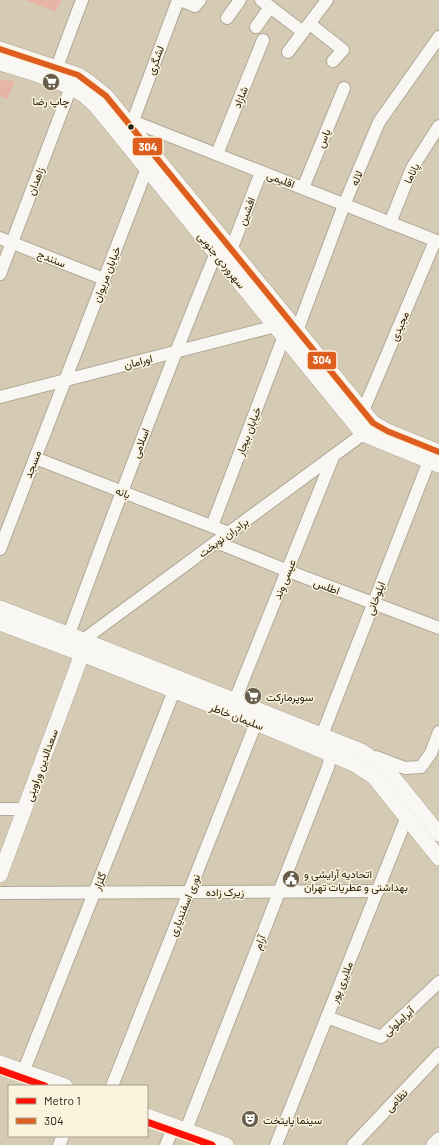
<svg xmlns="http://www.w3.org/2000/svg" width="439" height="1145" font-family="Barlow,Vazirmatn,sans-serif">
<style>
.green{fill:#e7b5a5}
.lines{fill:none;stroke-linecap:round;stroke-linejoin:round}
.minor-casing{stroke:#b1a997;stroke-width:14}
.major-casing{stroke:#b1a997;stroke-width:16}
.minor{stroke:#f9f7f4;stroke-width:12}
.major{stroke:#f9f7f4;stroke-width:15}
.bus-1-casing{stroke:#fcf3de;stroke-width:9}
.bus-1{stroke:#de5e20;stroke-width:6}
.metro-1-casing{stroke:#fcf3de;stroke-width:10}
.metro-1{stroke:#ff0f04;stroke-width:7}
.bus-dot{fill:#2a2312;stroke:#fcf3de;stroke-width:1.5}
.labels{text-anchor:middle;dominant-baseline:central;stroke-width:3;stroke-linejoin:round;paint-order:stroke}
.street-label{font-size:11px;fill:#2a2312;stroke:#fcf3de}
.poi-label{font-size:11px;fill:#2a2312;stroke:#fcf3de;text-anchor:start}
.line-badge{stroke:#fcf3de;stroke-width:1.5}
.badge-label{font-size:11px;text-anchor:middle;font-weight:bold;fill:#fff}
</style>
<rect width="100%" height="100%" fill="#d5cbb4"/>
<g class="green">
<path d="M25,0H61L56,12Z"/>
<path d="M0,80L15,81L7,99L0,96Z"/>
</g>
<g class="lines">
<defs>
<g id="minor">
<path d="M180,0L195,6L200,0"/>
<path d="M261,0L303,32"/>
<path d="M227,18L240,0"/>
<path d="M310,24L343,50L333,61"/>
<path d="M256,27L270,7"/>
<path d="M288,52L327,0"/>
<path d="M57,67L82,0"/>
<path d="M122,117L439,242"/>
<path d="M133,121L178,0"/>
<path d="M217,154L263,40"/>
<path d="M303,188L344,88"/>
<path d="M390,223L412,168L439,126"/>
<path d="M0,238L104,279"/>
<path d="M231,250L261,172"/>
<path d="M0,274L71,87"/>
<path d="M297,331L344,205L379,122L439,37"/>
<path d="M0,397L276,326"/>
<path d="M363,411L435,241"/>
<path d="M35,458L229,533"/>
<path d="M212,526L284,336"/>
<path d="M216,542L288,571L439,628"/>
<path d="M0,549L147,168"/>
<path d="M69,634C116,506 164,379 216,253"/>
<path d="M83,640L363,434"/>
<path d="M235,700L333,457"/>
<path d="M322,735L429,461"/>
<path d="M376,757L405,768L421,767L431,753L439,732"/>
<path d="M0,809H25"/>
<path d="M0,893L378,891"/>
<path d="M327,1017L381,1037L439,982"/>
<path d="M24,1070L174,691"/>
<path d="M112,1086L256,723"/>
<path d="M186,1130L328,767L331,754"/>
<path d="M59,1145L63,1136"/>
<path d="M166,1145L174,1126"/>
<path d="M276,1145L406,819"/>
<path d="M353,1145L439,1054"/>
</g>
<g id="major">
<path d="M0,49L78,75L90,83L106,96L373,423L387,431L439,452"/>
<path d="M0,63L30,72L71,87L84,95L96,106L363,434L439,465"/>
<path d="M0,608L83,640L361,751L384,766L439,834"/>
<path d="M0,623L82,654L256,723L354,764L374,777L439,858"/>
<path d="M0,875L82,654L83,645"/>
<path d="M0,1063L65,1086"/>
<path d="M147,1116L226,1145"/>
<path d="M434,1145L439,1140"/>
</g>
</defs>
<use href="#minor" class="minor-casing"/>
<use href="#major" class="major-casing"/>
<use href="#minor" class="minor"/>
<use href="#major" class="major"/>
<defs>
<path id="bus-1" d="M0,49L78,75L106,96L373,423L387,431L439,452"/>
</defs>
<use href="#bus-1" class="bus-1-casing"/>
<use href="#bus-1" class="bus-1"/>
<defs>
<g id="metro-1">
<path d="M0,1070L45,1086"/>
<path d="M147,1122L212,1145"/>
</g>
</defs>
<use href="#metro-1" class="metro-1-casing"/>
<use href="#metro-1" class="metro-1"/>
</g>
<defs>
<symbol id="supermarket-disc" viewBox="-11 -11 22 22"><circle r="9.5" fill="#665e4b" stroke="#fcf3de"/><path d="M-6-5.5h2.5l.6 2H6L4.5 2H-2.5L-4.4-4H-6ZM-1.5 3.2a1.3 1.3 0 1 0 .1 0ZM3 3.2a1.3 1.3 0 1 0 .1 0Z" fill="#fff"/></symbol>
<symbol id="civic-disc" viewBox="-11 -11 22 22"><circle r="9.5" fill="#665e4b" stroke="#fcf3de"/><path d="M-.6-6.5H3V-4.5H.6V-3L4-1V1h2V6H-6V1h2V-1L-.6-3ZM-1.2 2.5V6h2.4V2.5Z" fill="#fff"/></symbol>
<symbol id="theatre-disc" viewBox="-11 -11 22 22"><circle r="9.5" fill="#665e4b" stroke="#fcf3de"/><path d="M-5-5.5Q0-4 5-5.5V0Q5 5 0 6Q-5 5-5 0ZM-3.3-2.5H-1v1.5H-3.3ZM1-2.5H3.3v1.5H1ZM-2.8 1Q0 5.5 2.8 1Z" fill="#fff"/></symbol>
</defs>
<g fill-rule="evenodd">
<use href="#supermarket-disc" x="41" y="72" width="20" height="20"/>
<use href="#supermarket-disc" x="243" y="686" width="20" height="20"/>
<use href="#civic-disc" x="281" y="869" width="20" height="20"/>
<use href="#theatre-disc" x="240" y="1109" width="20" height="20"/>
</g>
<circle class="bus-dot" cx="131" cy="127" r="3.5"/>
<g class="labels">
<g class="street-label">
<text transform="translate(155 60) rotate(-70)">لشگری</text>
<text transform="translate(240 97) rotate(-68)">شازاد</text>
<text transform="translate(323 138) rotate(-68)">یاس</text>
<text transform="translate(411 173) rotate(-64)">پاناما</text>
<text transform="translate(356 178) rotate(-67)">لاله</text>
<text transform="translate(281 179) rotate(21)">اقلیمی</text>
<text transform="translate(35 181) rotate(-69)">زاهدان</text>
<text transform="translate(246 211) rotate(-69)">افشین</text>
<text transform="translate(52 258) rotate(22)">سنندج</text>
<text transform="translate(222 260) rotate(51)">سهروردی جنوبی</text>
<text transform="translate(106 274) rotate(-69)">خیابان مریوان</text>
<text transform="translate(399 326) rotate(-67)">مجیدی</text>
<text transform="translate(138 361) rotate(-14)">اورامان</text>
<text transform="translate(248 431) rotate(-69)">خیابان بیجار</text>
<text transform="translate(140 443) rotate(-69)">اسلامی</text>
<text transform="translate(32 464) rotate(-69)">مسجد</text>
<text transform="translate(123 492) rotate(21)">بانه</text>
<text transform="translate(223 537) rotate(-36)">برادران نوبخت</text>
<text transform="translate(284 579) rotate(-68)">عیسی وند</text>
<text transform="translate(327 586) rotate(21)">اطلس</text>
<text transform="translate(375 598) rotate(-69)">ایلوخانی</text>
<text transform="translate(237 716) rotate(21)">سلیمان خاطر</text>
<text transform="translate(41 765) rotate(-70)">سعدالدین وراوینی</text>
<text transform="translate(99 881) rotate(-68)">گلزار</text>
<text x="225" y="891">زیرک زاده</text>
<text transform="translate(184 905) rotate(-68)">نوری اسفندیاری</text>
<text transform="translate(259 942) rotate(-69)">آرام</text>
<text transform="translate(341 982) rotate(-68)">ملایری پور</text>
<text transform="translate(398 1021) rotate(-42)">آیراملوئی</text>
<text transform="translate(396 1100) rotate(-46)">نظامی</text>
</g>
<g class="poi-label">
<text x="51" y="100" text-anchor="middle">چاپ رضا</text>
<text x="266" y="696">سوپرمارکت</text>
<text x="304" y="873">اتحادیه آرایشی و<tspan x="304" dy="13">بهداشتی و عطریات تهران</tspan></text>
<text x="263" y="1119">سینما پایتخت</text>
</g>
</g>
<g class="line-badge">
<rect x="132" y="137" width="31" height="19" rx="4" fill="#de5e20"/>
<rect x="307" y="351" width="30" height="19" rx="4" fill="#de5e20"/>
</g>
<g class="badge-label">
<text x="148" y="151">304</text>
<text x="322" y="364">304</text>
</g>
<rect x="8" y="1085" width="140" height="52" fill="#fcf3de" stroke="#a8a08c"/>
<rect x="16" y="1098" width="20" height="6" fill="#ff0f04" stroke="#a8a08c"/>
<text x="44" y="1105" font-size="12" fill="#2a2312">Metro 1</text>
<rect x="16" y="1118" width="20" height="6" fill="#de5e20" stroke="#a8a08c"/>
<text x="44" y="1125" font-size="12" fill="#2a2312">304</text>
</svg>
